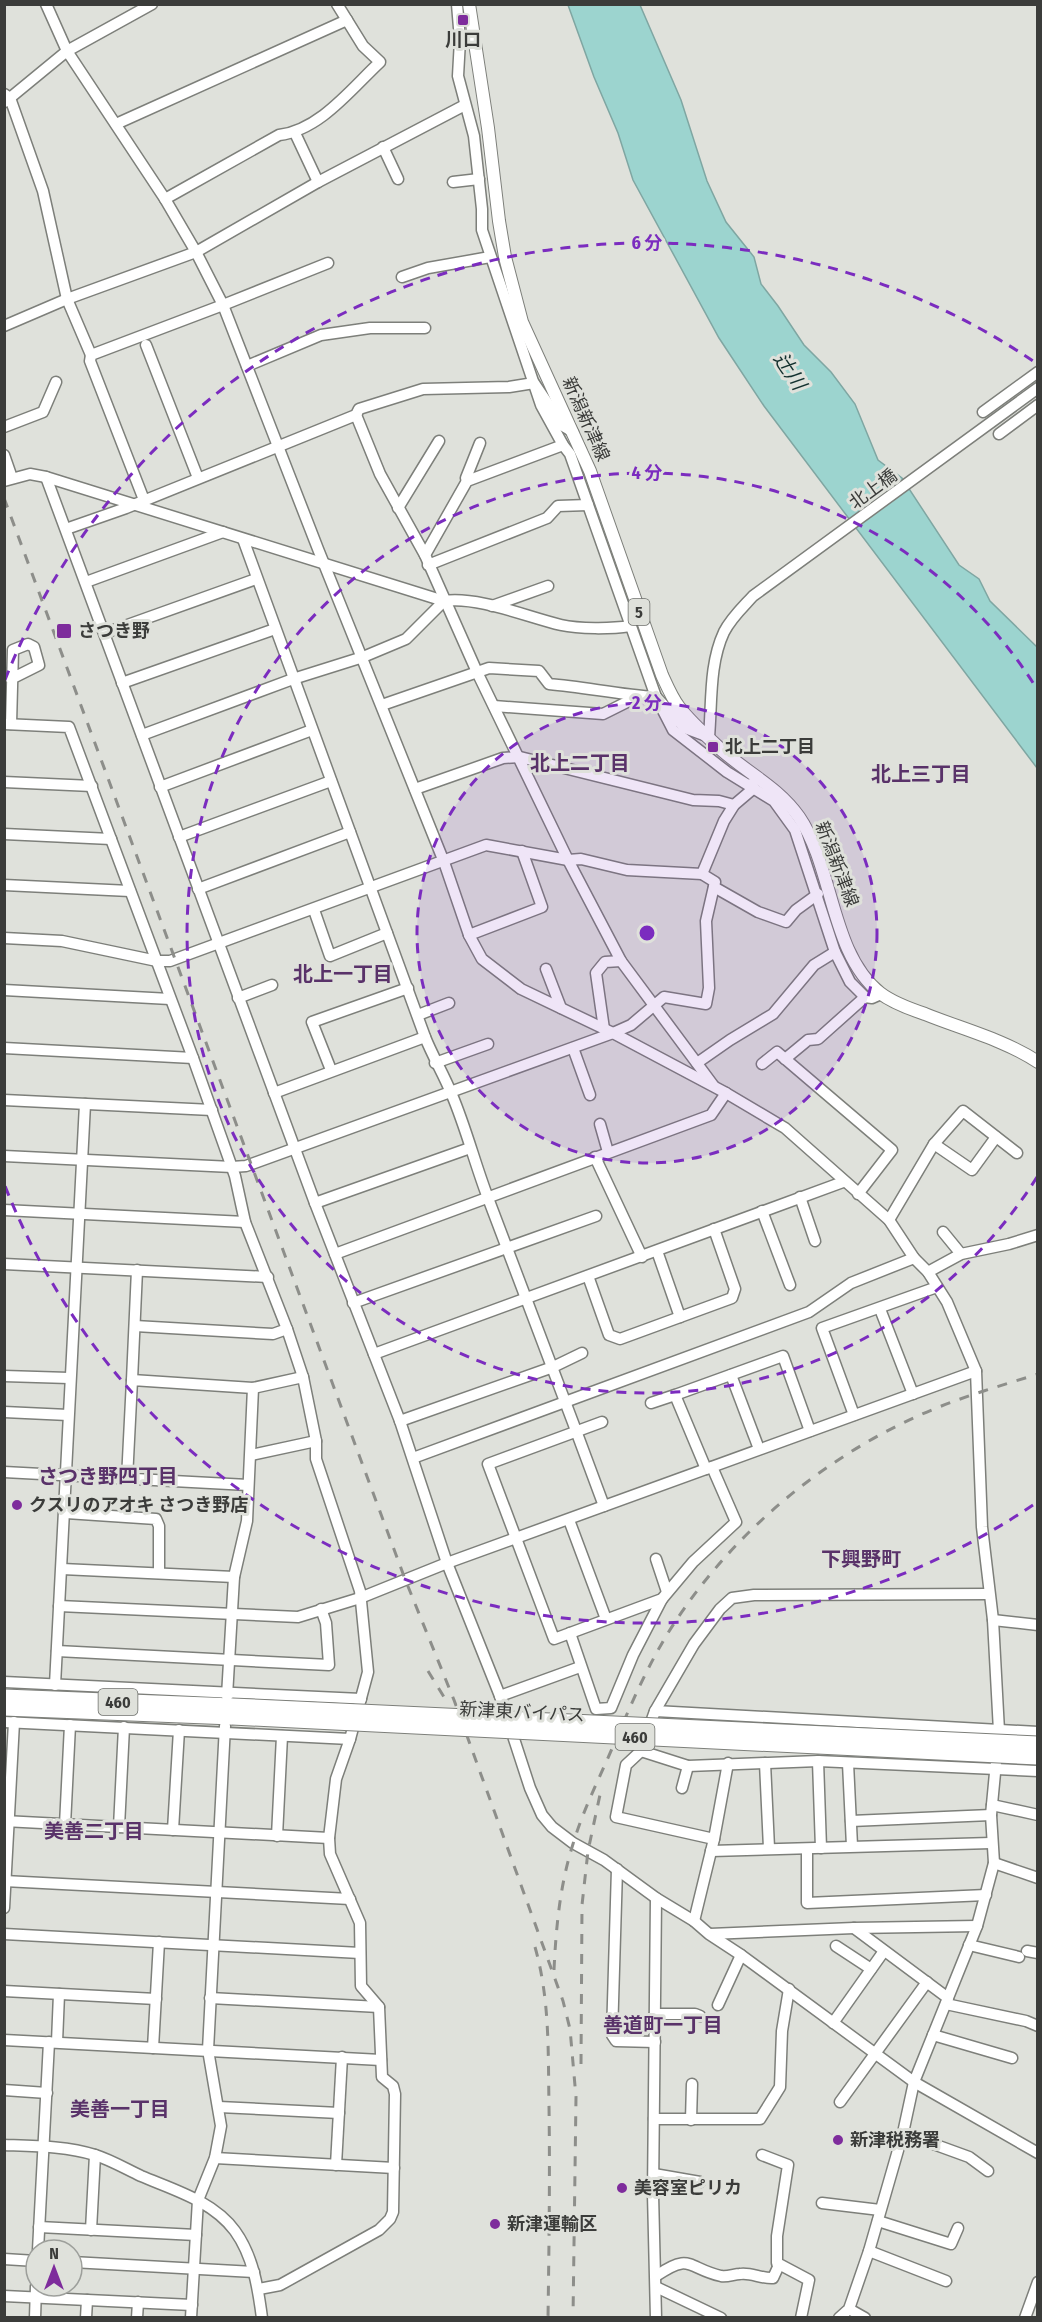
<svg xmlns="http://www.w3.org/2000/svg" width="1042" height="2322" font-family="'Fira Sans Condensed','Noto Sans JP',sans-serif">
<style>
.water{fill:#9cd4cf;stroke:#7fa6a2;stroke-width:1.5}
.lines{fill:none;stroke-linecap:round;stroke-linejoin:round}
.minor-casing{stroke:#7d7f7a;stroke-width:13}
.major-casing{stroke:#7d7f7a;stroke-width:14}
.highway-casing{stroke:#7d7f7a;stroke-width:17}
.minor{stroke:#fff;stroke-width:10}
.major{stroke:#fff;stroke-width:12}
.highway{stroke:#fff;stroke-width:15}
.rail{stroke:#8d8e8a;stroke-width:3;stroke-dasharray:10 10;stroke-linecap:butt}
.highway-bridge-casing{stroke:#7d7f7a;stroke-width:17;stroke-linecap:butt}
.highway-bridge{stroke:#fff;stroke-width:15}
.ring{fill:none;stroke:#7b2cbf;stroke-width:3;stroke-dasharray:10 8}
.poi-dot{fill:#7e2c9c;stroke:#dfe1db;stroke-width:2}
.labels{text-anchor:middle;dominant-baseline:central;stroke-width:6;stroke-linejoin:round;paint-order:stroke}
.shield{fill:#dfe1db;stroke:#6c6e6a;stroke-width:1.5}
.shield-label{font-size:16px;font-weight:bold;fill:#3b3c3a}
.poi-label{font-size:18px;font-weight:bold;fill:#3b3c3a;stroke:#dfe1db;text-anchor:start}
.street-label{font-size:18px;fill:#3b3c3a;stroke:#dfe1db}
.water-label{font-size:20px;font-style:italic;fill:#13302e;stroke:#dfe1db}
.neighbourhood-label{font-size:20px;font-weight:bold;fill:#593269;stroke:#dfe1db}
.centre{fill:#7b2cbf;stroke:#dfe1db;stroke-width:3}
.ring-label{font-size:18px;text-anchor:middle;font-weight:bold;fill:#7b2cbf;stroke:#dfe1db;stroke-width:6;stroke-linejoin:round;paint-order:stroke}
</style>
<rect width="100%" height="100%" fill="#dfe1db"/>
<path class="water" d="M568,5H640L681,100L707,181L726,222L754,257L761,284L778,306L804,345L831,372L855,404L878,460L902,478L959,565L979,579L990,601L1037,647V768L764,406L719,338L633,180L618,133L594,77Z"/>
<g class="lines">
<defs>
<g id="minor">
<path d="M46,4L67,51L165,199L196,252L223,305L318,549L444,862L469,935L482,959L521,989L613,1033L726,1093L785,1128L889,1220L914,1258L928,1272L947,1302L976,1371L982,1527L993,1620L999,1731L991,1815L994,1863L977,1926L914,2082L903,2133L869,2251L849,2309L839,2318"/>
<path d="M457,4L460,40L458,76L474,136L482,209V230L541,405L563,445L570,454L656,697L673,730L727,772L774,801L795,830L835,952L850,982L865,997L872,998L881,994"/>
<path d="M4,94L10,98L43,191L67,299L91,355"/>
<path d="M5,102L67,51L152,4"/>
<path d="M116,124L347,20"/>
<path d="M295,133L318,182"/>
<path d="M383,147L398,179"/>
<path d="M453,182L479,179"/>
<path d="M165,199L279,135C320,130 351,89 380,62L363,46L337,4"/>
<path d="M402,277L428,268L490,257"/>
<path d="M4,326L67,299L196,252L318,182L465,105"/>
<path d="M146,345L198,478"/>
<path d="M247,366L321,335L370,328H425"/>
<path d="M983,412L1038,372"/>
<path d="M356,415L380,474L425,555L477,672L568,860L621,961L713,1085"/>
<path d="M4,427L43,412L56,382"/>
<path d="M999,434L1038,405"/>
<path d="M4,455L12,478"/>
<path d="M46,477L315,1203L400,1421L447,1563L500,1696L530,1788L542,1815L552,1827L573,1843L604,1860L656,1898L694,1921L709,1934L741,1955L914,2082L1038,2153"/>
<path d="M4,481L30,474L46,477L444,601C478,596 527,617 561,625C579,629 611,629 630,626"/>
<path d="M467,481L466,478L480,443"/>
<path d="M144,500L90,361L91,355L223,305L328,263"/>
<path d="M398,508L439,441"/>
<path d="M66,529L126,508L356,415L359,409L423,389L509,387L534,383L563,426L573,432"/>
<path d="M243,539L425,1037C433,1057 444,1075 452,1095C466,1128 475,1164 488,1198C527,1300 566,1403 604,1506"/>
<path d="M425,555L467,481L563,445"/>
<path d="M428,565L547,518L558,506L588,505"/>
<path d="M86,582L223,532"/>
<path d="M492,606L548,586"/>
<path d="M105,633L256,579"/>
<path d="M11,679L39,665L34,647L28,644L13,650L11,724"/>
<path d="M122,683L275,629"/>
<path d="M382,705L489,668L539,671L549,684C585,687 620,695 656,697L685,728L709,737C712,702 709,664 724,632C731,618 743,607 753,596L1038,388"/>
<path d="M494,706L603,714L627,702L632,696"/>
<path d="M4,724L69,727L193,1058L235,1176L245,1222L287,1329L273,1334L135,1326"/>
<path d="M142,735L293,679L363,657L406,639L444,601"/>
<path d="M4,782L92,786"/>
<path d="M160,787L312,730"/>
<path d="M415,789L503,758L520,757L693,800L719,801L734,805"/>
<path d="M4,834L111,839"/>
<path d="M179,837L331,781"/>
<path d="M702,874L724,821L734,805L754,788L751,784"/>
<path d="M4,885L130,891"/>
<path d="M714,887L758,912L786,922L796,910L818,894"/>
<path d="M198,889L350,832"/>
<path d="M314,910L330,956L387,933"/>
<path d="M469,935L542,907L522,851"/>
<path d="M4,938L62,941L157,961H170L486,845L568,860L581,859L627,870L702,874L715,882L706,921L709,988L706,1004L664,997L631,1025L613,1033L246,1166L232,1167L4,1156"/>
<path d="M546,969L561,1008"/>
<path d="M4,990L170,999"/>
<path d="M238,998L272,985"/>
<path d="M418,1015L449,1003"/>
<path d="M604,1029L596,973L605,962L621,961"/>
<path d="M4,1048L193,1058"/>
<path d="M573,1048L590,1095"/>
<path d="M785,1059L808,1040L818,1039L865,997"/>
<path d="M435,1063L488,1044"/>
<path d="M697,1063L730,1040L773,1014L814,965L835,952"/>
<path d="M762,1064L777,1052L892,1150L858,1194"/>
<path d="M331,1070L312,1022L408,988"/>
<path d="M274,1093L425,1037"/>
<path d="M4,1100L212,1110"/>
<path d="M600,1124L608,1152"/>
<path d="M934,1144L972,1170L996,1137"/>
<path d="M595,1157L642,1257"/>
<path d="M800,1197L815,1241"/>
<path d="M315,1203L470,1148"/>
<path d="M4,1210L245,1222"/>
<path d="M762,1211L790,1285"/>
<path d="M889,1220L934,1144L963,1111L1017,1153"/>
<path d="M943,1232L961,1254"/>
<path d="M657,1251L680,1317"/>
<path d="M335,1254L711,1115L726,1093"/>
<path d="M4,1264L268,1277"/>
<path d="M928,1272L961,1254L1009,1244L1038,1235"/>
<path d="M588,1276L609,1335L620,1339L732,1298L735,1289L714,1229"/>
<path d="M353,1303L596,1216"/>
<path d="M880,1309L913,1394"/>
<path d="M287,1329L303,1377"/>
<path d="M374,1354L843,1182"/>
<path d="M731,1375L759,1449"/>
<path d="M4,1376L69,1378"/>
<path d="M132,1380L137,1270"/>
<path d="M651,1403L675,1395"/>
<path d="M4,1412L68,1415"/>
<path d="M854,1415L822,1328L937,1287"/>
<path d="M400,1421L553,1367L582,1353"/>
<path d="M602,1422L488,1464L554,1639L662,1599L693,1562L736,1522L712,1467"/>
<path d="M251,1455L316,1441"/>
<path d="M413,1458L809,1312L851,1283L914,1258"/>
<path d="M706,1469L675,1395L783,1356L810,1431"/>
<path d="M4,1472L248,1485"/>
<path d="M127,1479L132,1380L253,1388L303,1377L316,1441V1459L360,1591L368,1672L350,1739L336,1779L329,1838L330,1854L360,1923L361,1986L379,2007L382,2077L393,2086L395,2094L393,2212L390,2219L379,2230L280,2285L259,2289"/>
<path d="M66,1513L156,1519L159,1526V1573"/>
<path d="M569,1520L606,1619"/>
<path d="M656,1559L667,1592"/>
<path d="M62,1569L234,1577"/>
<path d="M989,1594L754,1595L732,1598L720,1609L694,1644L655,1711L641,1751L688,1766L818,1761L1038,1771"/>
<path d="M59,1606L298,1617L360,1598L447,1563L976,1371"/>
<path d="M993,1620L1038,1625"/>
<path d="M570,1633L596,1709L611,1708L633,1655L662,1599"/>
<path d="M57,1651L329,1665L326,1623L321,1609"/>
<path d="M4,1682L361,1699"/>
<path d="M55,1685L85,1104"/>
<path d="M227,1696L234,1577L247,1521L253,1388"/>
<path d="M500,1696L580,1667"/>
<path d="M655,1711L1038,1732"/>
<path d="M4,1722L350,1739"/>
<path d="M641,1751L626,1765L616,1817L714,1839"/>
<path d="M818,1761L821,1848"/>
<path d="M765,1763L769,1848"/>
<path d="M848,1763L852,1846"/>
<path d="M682,1788L688,1766"/>
<path d="M992,1805L1038,1815"/>
<path d="M4,1821L329,1838"/>
<path d="M851,1821L991,1815"/>
<path d="M65,1825L70,1725"/>
<path d="M119,1827L124,1727"/>
<path d="M173,1830L179,1730"/>
<path d="M277,1836L282,1736"/>
<path d="M807,1849V1903L986,1895"/>
<path d="M711,1851L991,1843"/>
<path d="M994,1863L1038,1878"/>
<path d="M617,1869L612,2035L616,2041L655,2042"/>
<path d="M4,1881L350,1899"/>
<path d="M4,1908L14,1722"/>
<path d="M694,1921L714,1839L728,1763"/>
<path d="M854,1928L948,1998"/>
<path d="M4,1934L360,1953"/>
<path d="M710,1934L854,1928L977,1926"/>
<path d="M969,1945L1019,1957"/>
<path d="M836,1946L871,1969"/>
<path d="M1027,1951L1038,1953"/>
<path d="M4,1991L156,1999"/>
<path d="M210,1998L379,2007"/>
<path d="M946,2004L1026,2021L1038,2026"/>
<path d="M718,2005L741,1955"/>
<path d="M655,2014H695L700,2016"/>
<path d="M833,2023L884,1951"/>
<path d="M933,2035L1012,2058"/>
<path d="M4,2040L381,2060"/>
<path d="M57,2042L59,1994"/>
<path d="M153,2048L159,1942"/>
<path d="M4,2090L47,2093"/>
<path d="M840,2102L927,1982"/>
<path d="M219,2107L339,2113"/>
<path d="M654,2119H760L780,2087L782,2031L789,1989"/>
<path d="M691,2120L692,2084"/>
<path d="M903,2133L969,2157L988,2171"/>
<path d="M4,2145C34,2146 67,2146 95,2155C111,2160 126,2169 141,2176C174,2190 213,2201 235,2231C253,2256 258,2287 262,2318"/>
<path d="M762,2155L788,2165L777,2236V2263L809,2280L801,2318"/>
<path d="M215,2158L394,2168"/>
<path d="M336,2165L342,2057"/>
<path d="M654,2174L700,2182"/>
<path d="M822,2203L880,2210"/>
<path d="M878,2221L951,2244L958,2228"/>
<path d="M39,2227L196,2235"/>
<path d="M91,2230L95,2155"/>
<path d="M38,2250L49,2042"/>
<path d="M869,2251L946,2281"/>
<path d="M4,2259L36,2261"/>
<path d="M72,2262L254,2272"/>
<path d="M656,2276C691,2252 687,2268 721,2276C728,2277 734,2274 740,2274C750,2272 762,2279 773,2278L779,2265"/>
<path d="M656,2287L721,2318"/>
<path d="M4,2296L192,2305"/>
<path d="M849,2309L865,2318"/>
<path d="M35,2318L36,2286"/>
<path d="M86,2318L87,2300"/>
<path d="M137,2318L138,2302"/>
<path d="M191,2318L198,2200L215,2158L221,2126L208,2050L225,1726"/>
<path d="M656,2318L653,2194L656,1898"/>
<path d="M1025,2318L1038,2282"/>
</g>
<path id="major" d="M469,4L488,128L499,221L505,257L522,322L590,471L662,675C667,686 672,698 679,707C689,720 702,732 714,743C741,770 777,785 799,817C834,868 830,953 880,993C893,1003 910,1009 925,1014C962,1029 1005,1040 1038,1062"/>
<g id="highway">
<path d="M4,1697L232,1706"/>
<path d="M4,1708L232,1717"/>
</g>
</defs>
<use href="#minor" class="minor-casing"/>
<use href="#major" class="major-casing"/>
<use href="#highway" class="highway-casing"/>
<use href="#minor" class="minor"/>
<use href="#major" class="major"/>
<use href="#highway" class="highway"/>
<g class="rail">
<path d="M4,498L405,1579L454,1700L563,2001L570,2029L576,2097L573,2318"/>
<path d="M428,1671L447,1702"/>
<path d="M535,1947C550,2000 548,2052 549,2106C550,2177 549,2247 548,2318"/>
<path d="M554,1970C556,1927 560,1885 573,1844C583,1810 600,1777 614,1744C632,1702 650,1660 675,1622C737,1528 830,1452 934,1409C968,1395 1003,1385 1038,1374"/>
<path d="M581,2064L582,1905L588,1851L601,1790"/>
</g>
<defs>
<g id="highway-bridge">
<path d="M232,1706L1038,1744"/>
<path d="M232,1717L1038,1757"/>
</g>
</defs>
<use href="#highway-bridge" class="highway-bridge-casing"/>
<use href="#highway-bridge" class="highway-bridge"/>
</g>
<circle cx="647" cy="933" r="230" fill="#7b2cbf" fill-opacity=".12"/>
<g class="ring">
<circle cx="647" cy="933" r="230"/>
<path d="M1037 1177A460 460 0 1 1 1037 689"/>
<path d="M1033 1505A690 690 0 0 1 5 1186M5 680A690 690 0 0 1 1033 361"/>
</g>
<g class="poi-dot">
<rect x="457" y="14" width="12" height="12" rx="3"/>
<rect x="56" y="623" width="16" height="16" rx="3"/>
<rect x="707" y="741" width="12" height="12" rx="3"/>
<circle cx="17" cy="1505" r="6"/>
<circle cx="838" cy="2140" r="6"/>
<circle cx="622" cy="2188" r="6"/>
<circle cx="495" cy="2224" r="6"/>
</g>
<g class="labels">
<g class="shield">
<rect x="628.5" y="599" width="21" height="26" rx="4.5"/>
<rect x="98.5" y="1689" width="39" height="26" rx="4.5"/>
<rect x="615.5" y="1724" width="39" height="26" rx="4.5"/>
</g>
<g class="shield-label">
<text x="639" y="612">5</text>
<text x="118" y="1702">460</text>
<text x="635" y="1737">460</text>
</g>
<g class="poi-label">
<text x="463" y="40" text-anchor="middle">川口</text>
<text x="78" y="631">さつき野</text>
<text x="725" y="747">北上二丁目</text>
<text x="29" y="1505">クスリのアオキ さつき野店</text>
<text x="850" y="2140">新津税務署</text>
<text x="634" y="2188">美容室ピリカ</text>
<text x="507" y="2224">新津運輸区</text>
</g>
<g class="street-label">
<text transform="translate(586 419) rotate(66)">新潟新津線</text>
<text transform="translate(873 489) rotate(-36)">北上橋</text>
<text transform="translate(837 864) rotate(69)">新潟新津線</text>
<text transform="translate(522 1712) rotate(3)">新津東バイパス</text>
</g>
<g class="water-label">
<text transform="translate(790 371) rotate(56)">辻川</text>
</g>
<g class="neighbourhood-label">
<text x="580" y="763">北上二丁目</text>
<text x="921" y="774">北上三丁目</text>
<text x="343" y="974">北上一丁目</text>
<text x="108" y="1476">さつき野四丁目</text>
<text x="861" y="1559">下興野町</text>
<text x="94" y="1831">美善二丁目</text>
<text x="663" y="2025">善道町一丁目</text>
<text x="120" y="2109">美善一丁目</text>
</g>
</g>
<circle cx="647" cy="933" r="9" class="centre"/>
<g class="ring-label">
<text x="647" y="249">6 分</text>
<text x="647" y="479">4 分</text>
<text x="647" y="709">2 分</text>
</g>
<rect width="1042" height="2322" fill="none" stroke="#3b3c3a" stroke-width="12"/>
<g transform="translate(54 2268)"><circle r="28" fill="#dfe1db" stroke="#9d9f9b" stroke-width="1.5"/>
<path d="M0-4.5L10 22L0 15L-10 22Z" fill="#7e2c9c"/>
<text y="-9" font-size="16" font-weight="bold" text-anchor="middle" fill="#3b3c3a">N</text>
</g>
</svg>
